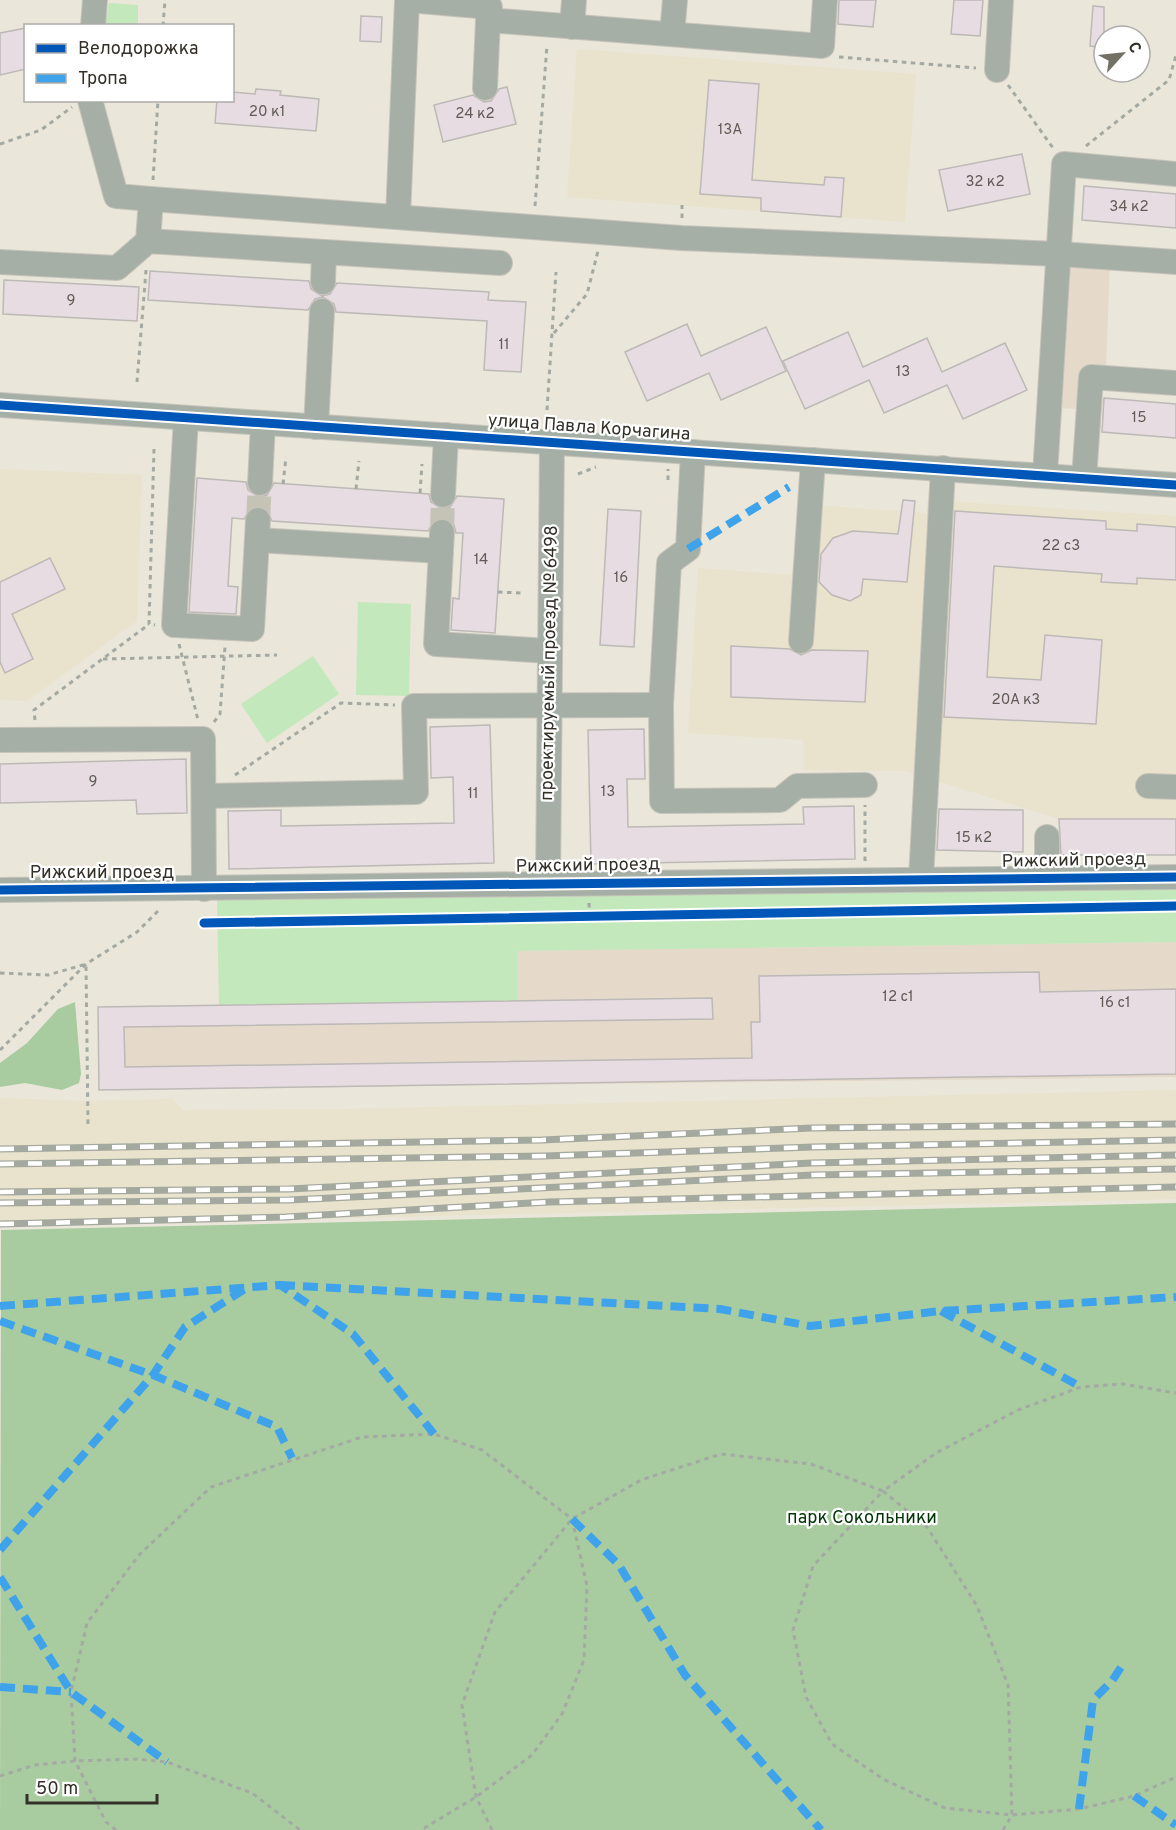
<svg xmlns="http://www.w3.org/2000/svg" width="1176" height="1830" font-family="Overpass,sans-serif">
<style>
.built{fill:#e9e2cc}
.industrial{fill:#e5d9ca}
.green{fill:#c3e8bb}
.forest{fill:#a8cca0}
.building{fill:#e6dce2;stroke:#bdb9b6;stroke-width:1.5}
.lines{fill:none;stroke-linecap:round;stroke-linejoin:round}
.minor-tunnel{stroke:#c5c2b6;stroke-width:24;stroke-dasharray:24 12;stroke-linecap:butt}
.minor-casing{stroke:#c7c4bb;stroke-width:26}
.path{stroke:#a4aaa3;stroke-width:3;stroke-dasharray:4.5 4.5;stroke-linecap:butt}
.minor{stroke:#a6afa6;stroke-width:24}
.rail-casing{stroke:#a4a99f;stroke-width:7}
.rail{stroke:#fff;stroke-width:4.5;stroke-dasharray:14;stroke-linecap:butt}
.quiet{stroke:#3ea3eb;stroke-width:8;stroke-dasharray:15 8;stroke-linecap:butt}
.cycleway-casing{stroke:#fff;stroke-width:13}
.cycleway{stroke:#0057b8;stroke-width:9}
.labels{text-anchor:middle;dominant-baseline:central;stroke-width:4.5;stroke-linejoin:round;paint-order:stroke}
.number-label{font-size:15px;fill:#605b56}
.street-label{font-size:18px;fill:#333028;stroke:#fff}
.park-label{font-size:18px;fill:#023607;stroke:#fff}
</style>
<rect width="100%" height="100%" fill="#eae6d9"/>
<g class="built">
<path d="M577,49L916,74L905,222L567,197Z"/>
<path d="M0,469L142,475L137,621L27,701L0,700Z"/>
<path d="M927,500L1176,516V819H1059L905,771L803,770V740L688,733L698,568L792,575L798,504L926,513Z"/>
<path d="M1176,1090V1199L0,1226V1098L82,1101L173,1099L183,1110L343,1109Z"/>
</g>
<g class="industrial">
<path d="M1061,260L1110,262L1106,366L1084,365L1082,409L1055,408Z"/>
<path d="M1176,942V1077L99,1090L98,1007L517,1001L516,951Z"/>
</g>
<g class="green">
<path d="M109,3L138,5V25H105Z"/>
<path d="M358,602L411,604L409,696L356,695Z"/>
<path d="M313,656L339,694L267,743L241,704Z"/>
<path d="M1176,884V942L517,951V1001L219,1005L217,899Z"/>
</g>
<g class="forest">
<path d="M75,1002L81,1074L79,1083L62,1090L25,1083L0,1087V1063L27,1043L58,1009Z"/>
<path d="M1176,1203V1830H0L1,1230Z"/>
</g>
<g class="building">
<path d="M839,0H876L873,27L838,24Z"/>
<path d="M954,0H983L980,36L951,34Z"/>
<path d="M1093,6L1104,7V48L1090,46Z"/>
<path d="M361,16L382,17L381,42L360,41Z"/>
<path d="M26,28V69L0,75V33Z"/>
<path d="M709,80L759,84L752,180L824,185L825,177L844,178L841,217L761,211V198L700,194Z"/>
<path d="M507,87L516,124L443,142L434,105L473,95L484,102L491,101L499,89Z"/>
<path d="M256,89L281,91L280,95L319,99L316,131L215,123L217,100H232V92L255,94Z"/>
<path d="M1022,154L1030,194L948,211L939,170Z"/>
<path d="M1084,186L1176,194V228L1082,220Z"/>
<path d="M150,271L309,281L311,289L322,296L330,294L337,283L489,292L488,300L526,302L521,372L484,370L487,321L336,312L334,304L323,297L315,299L308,310L148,300Z"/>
<path d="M4,280L139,287L137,321L3,314Z"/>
<path d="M687,324L701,356L766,327L786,371L721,400L709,373L647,401L625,352Z"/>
<path d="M848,332L863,367L927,338L942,372L1005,343L1027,390L963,419L947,385L884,413L869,380L805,409L783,361Z"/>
<path d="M1104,398L1176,404V438L1102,432Z"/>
<path d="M197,478L246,482L248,490L259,497L267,495L274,483L429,494L431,502L442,509L450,507L457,496L504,499L495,633L451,630L453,598L459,599L463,533H456L454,525L443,518L435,520L428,531L272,521L266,508L252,507L244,519L232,518L228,586L238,587L236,614L189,612Z"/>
<path d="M903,500L915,501L907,582L863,579L861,595L850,601L832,595L819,582L821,554L833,538L853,531L898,534Z"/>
<path d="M608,509L641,511L634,647L600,645Z"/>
<path d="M955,511L1106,521V529L1137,531V524L1176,527V580L1137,578V584L1101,582L1102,574L994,566L987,677L1041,680L1045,635L1102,640L1096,724L944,717Z"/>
<path d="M50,558L65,589L12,614L33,659L5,673L0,662V582Z"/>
<path d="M731,646L790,649L801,655L812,650L868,651L865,702L731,697Z"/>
<path d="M490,725L494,863L229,869L228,811L281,810V826L454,823L453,777L431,778L430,727Z"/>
<path d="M644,729L645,779H627L628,827L804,824L803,807L854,806L855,859L591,864L588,730Z"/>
<path d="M186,759L187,813L137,814L136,800L0,803V764Z"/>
<path d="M939,809L1023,810V852L937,850Z"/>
<path d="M1059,819H1176V855H1061Z"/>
<path d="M1039,972L1040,992L1176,989V1074L99,1090L98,1007L712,998L713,1019L124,1027L125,1067L752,1058L751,1022H760L759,976Z"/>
</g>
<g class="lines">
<g class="minor-tunnel">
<path d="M258,520L260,483"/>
<path d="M442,532L443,495"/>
</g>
<defs>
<g id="minor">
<path d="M408,0L490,7L488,20L822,46L825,0"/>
<path d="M93,26L95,0"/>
<path d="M572,27L574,0"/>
<path d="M672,34L675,0"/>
<path d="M997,70L1001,0"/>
<path d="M485,88L488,20"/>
<path d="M90,100L116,196L151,199"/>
<path d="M398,217L407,0"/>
<path d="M148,241L151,199L681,238L1059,254L1176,262"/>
<path d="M0,262L117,268L148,241L500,263"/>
<path d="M323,282L324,252"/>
<path d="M0,405L1176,485"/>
<path d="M186,418L174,625L252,629L258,520"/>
<path d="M316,427L322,311"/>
<path d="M693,452L688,549L669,563L661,705L662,801L780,800L797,786L865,785"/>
<path d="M1045,475L1064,164L1176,174"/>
<path d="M1084,479L1091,377L1176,383"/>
<path d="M260,483L263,423"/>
<path d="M443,495L446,435"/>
<path d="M442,532L436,644L550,651"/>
<path d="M257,540L441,551"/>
<path d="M801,641L813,460"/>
<path d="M0,740L203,739L204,889"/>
<path d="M1148,786L1176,787"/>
<path d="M204,796L416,792L414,706L661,705"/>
<path d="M1047,878V837"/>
<path d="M921,879L943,468"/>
<path d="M548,883L552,442"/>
<path d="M0,890L1176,877"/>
</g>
</defs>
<use href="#minor" class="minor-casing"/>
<g class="path">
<path d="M163,26L165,0"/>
<path d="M839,57L976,68"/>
<path d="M1008,85L1053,148"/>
<path d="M0,144L41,130L72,107"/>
<path d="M1086,146L1169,80L1176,55"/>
<path d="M153,180L158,100"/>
<path d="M535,206L547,45"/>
<path d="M682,218V205"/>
<path d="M554,333L587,294L598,251"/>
<path d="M137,382L146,270"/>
<path d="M547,410L556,272"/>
<path d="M154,449L149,624L155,625"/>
<path d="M578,474L596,467"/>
<path d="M668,480V469"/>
<path d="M283,484L286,457"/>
<path d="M356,489L359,461"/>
<path d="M420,493L422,464"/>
<path d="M498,592L521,593"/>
<path d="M179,644L198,720"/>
<path d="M103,659L277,655"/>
<path d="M35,720L34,710L148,625"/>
<path d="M214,722L220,714L225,647"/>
<path d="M235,775L341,703L395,705"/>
<path d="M865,861V805"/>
<path d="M589,903L590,922"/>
<path d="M0,973L48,975L86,964L88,1126"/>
<path d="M0,1050L86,964L137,932L160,909"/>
<path d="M883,1491L927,1527L977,1606L1008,1685L1012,1815L945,1808L883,1779L832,1744L806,1697L793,1630L813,1566Z"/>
<path d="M0,1776L35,1765L75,1761L137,1759L167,1762L252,1793L300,1830"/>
<path d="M116,1830L106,1822L75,1761L71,1692L87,1623L140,1554L211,1487L362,1437L434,1434L482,1450L572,1519L587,1586L584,1660L562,1714L532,1755L476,1797L421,1830"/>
<path d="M492,1830L476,1797L462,1705L495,1612L572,1519L641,1480L721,1454L811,1464L883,1491L936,1453L1018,1410L1081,1387L1122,1384L1176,1393"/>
<path d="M1003,1830L1012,1815L1079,1809L1134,1796L1176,1777"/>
</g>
<use href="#minor" class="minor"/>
<defs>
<g id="rail">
<path d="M0,1149L542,1140L812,1128L1176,1124"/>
<path d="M0,1164L544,1156L813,1147L1176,1140"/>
<path d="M0,1192L289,1189L812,1163L1176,1155"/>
<path d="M0,1203L289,1200L813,1175L1176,1169"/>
<path d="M0,1224L286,1217L549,1202L1176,1187"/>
</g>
</defs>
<use href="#rail" class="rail-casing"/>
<use href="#rail" class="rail"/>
<g class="quiet">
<path d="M688,549L789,487"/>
<path d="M280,1285L720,1309L810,1326L941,1311L1176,1297"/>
<path d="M0,1306L280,1285L353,1334L434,1434"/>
<path d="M941,1311L1081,1387"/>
<path d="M0,1321L153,1375L277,1427L292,1458"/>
<path d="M572,1519L619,1565L685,1675L821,1830"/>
<path d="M0,1550L153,1375L185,1327L245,1289"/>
<path d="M0,1577L71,1692L167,1762"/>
<path d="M0,1687L71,1692"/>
<path d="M1134,1796L1176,1825"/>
<path d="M1079,1809L1093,1700L1112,1681L1125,1661"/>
</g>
<defs>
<g id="cycleway">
<path d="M0,405L1176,485"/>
<path d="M0,890L1176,877"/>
<path d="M204,923L1176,906"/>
</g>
</defs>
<use href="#cycleway" class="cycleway-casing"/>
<use href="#cycleway" class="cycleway"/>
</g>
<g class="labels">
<g class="number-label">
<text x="267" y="112">20 к1</text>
<text x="475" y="114">24 к2</text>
<text x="730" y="130">13А</text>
<text x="985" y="182">32 к2</text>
<text x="1129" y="207">34 к2</text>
<text x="71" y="301">9</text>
<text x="504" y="345">11</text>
<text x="903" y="372">13</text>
<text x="1139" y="418">15</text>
<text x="1061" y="546">22 с3</text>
<text x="481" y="560">14</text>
<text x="621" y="578">16</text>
<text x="1016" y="700">20А к3</text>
<text x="93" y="782">9</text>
<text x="608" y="792">13</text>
<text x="473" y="794">11</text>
<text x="974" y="838">15 к2</text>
<text x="898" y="997">12 с1</text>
<text x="1115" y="1003">16 с1</text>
</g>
<g class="street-label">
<text transform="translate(589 428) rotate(4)">улица Павла Корчагина</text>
<text transform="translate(550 663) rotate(-89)">проектируемый проезд № 6498</text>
<text transform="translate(1074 861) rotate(-1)">Рижский проезд</text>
<text transform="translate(588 866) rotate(-1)">Рижский проезд</text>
<text x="102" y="873">Рижский проезд</text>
</g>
<g class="park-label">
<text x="862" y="1518">парк Сокольники</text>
</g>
</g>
<rect x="24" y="24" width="210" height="78" fill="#ffffff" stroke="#adaca9" stroke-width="1.5"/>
<rect x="36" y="44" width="30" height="9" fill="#0057b8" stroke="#adaca9" stroke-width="1.5"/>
<text x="78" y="54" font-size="18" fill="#333028">Велодорожка</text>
<rect x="36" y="74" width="30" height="9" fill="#3ea3eb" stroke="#adaca9" stroke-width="1.5"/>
<text x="78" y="84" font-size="18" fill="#333028">Тропа</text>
<g transform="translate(1122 54) rotate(63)"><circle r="28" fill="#ffffff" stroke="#adaca9" stroke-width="1.5"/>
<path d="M0-4.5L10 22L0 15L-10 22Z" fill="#737066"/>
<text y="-9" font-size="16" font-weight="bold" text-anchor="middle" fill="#333028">С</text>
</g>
<path d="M27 1794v9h130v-9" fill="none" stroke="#333028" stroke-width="3"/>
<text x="36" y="1794" font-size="18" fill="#333028" stroke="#ffffff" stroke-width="4.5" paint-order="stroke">50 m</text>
</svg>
